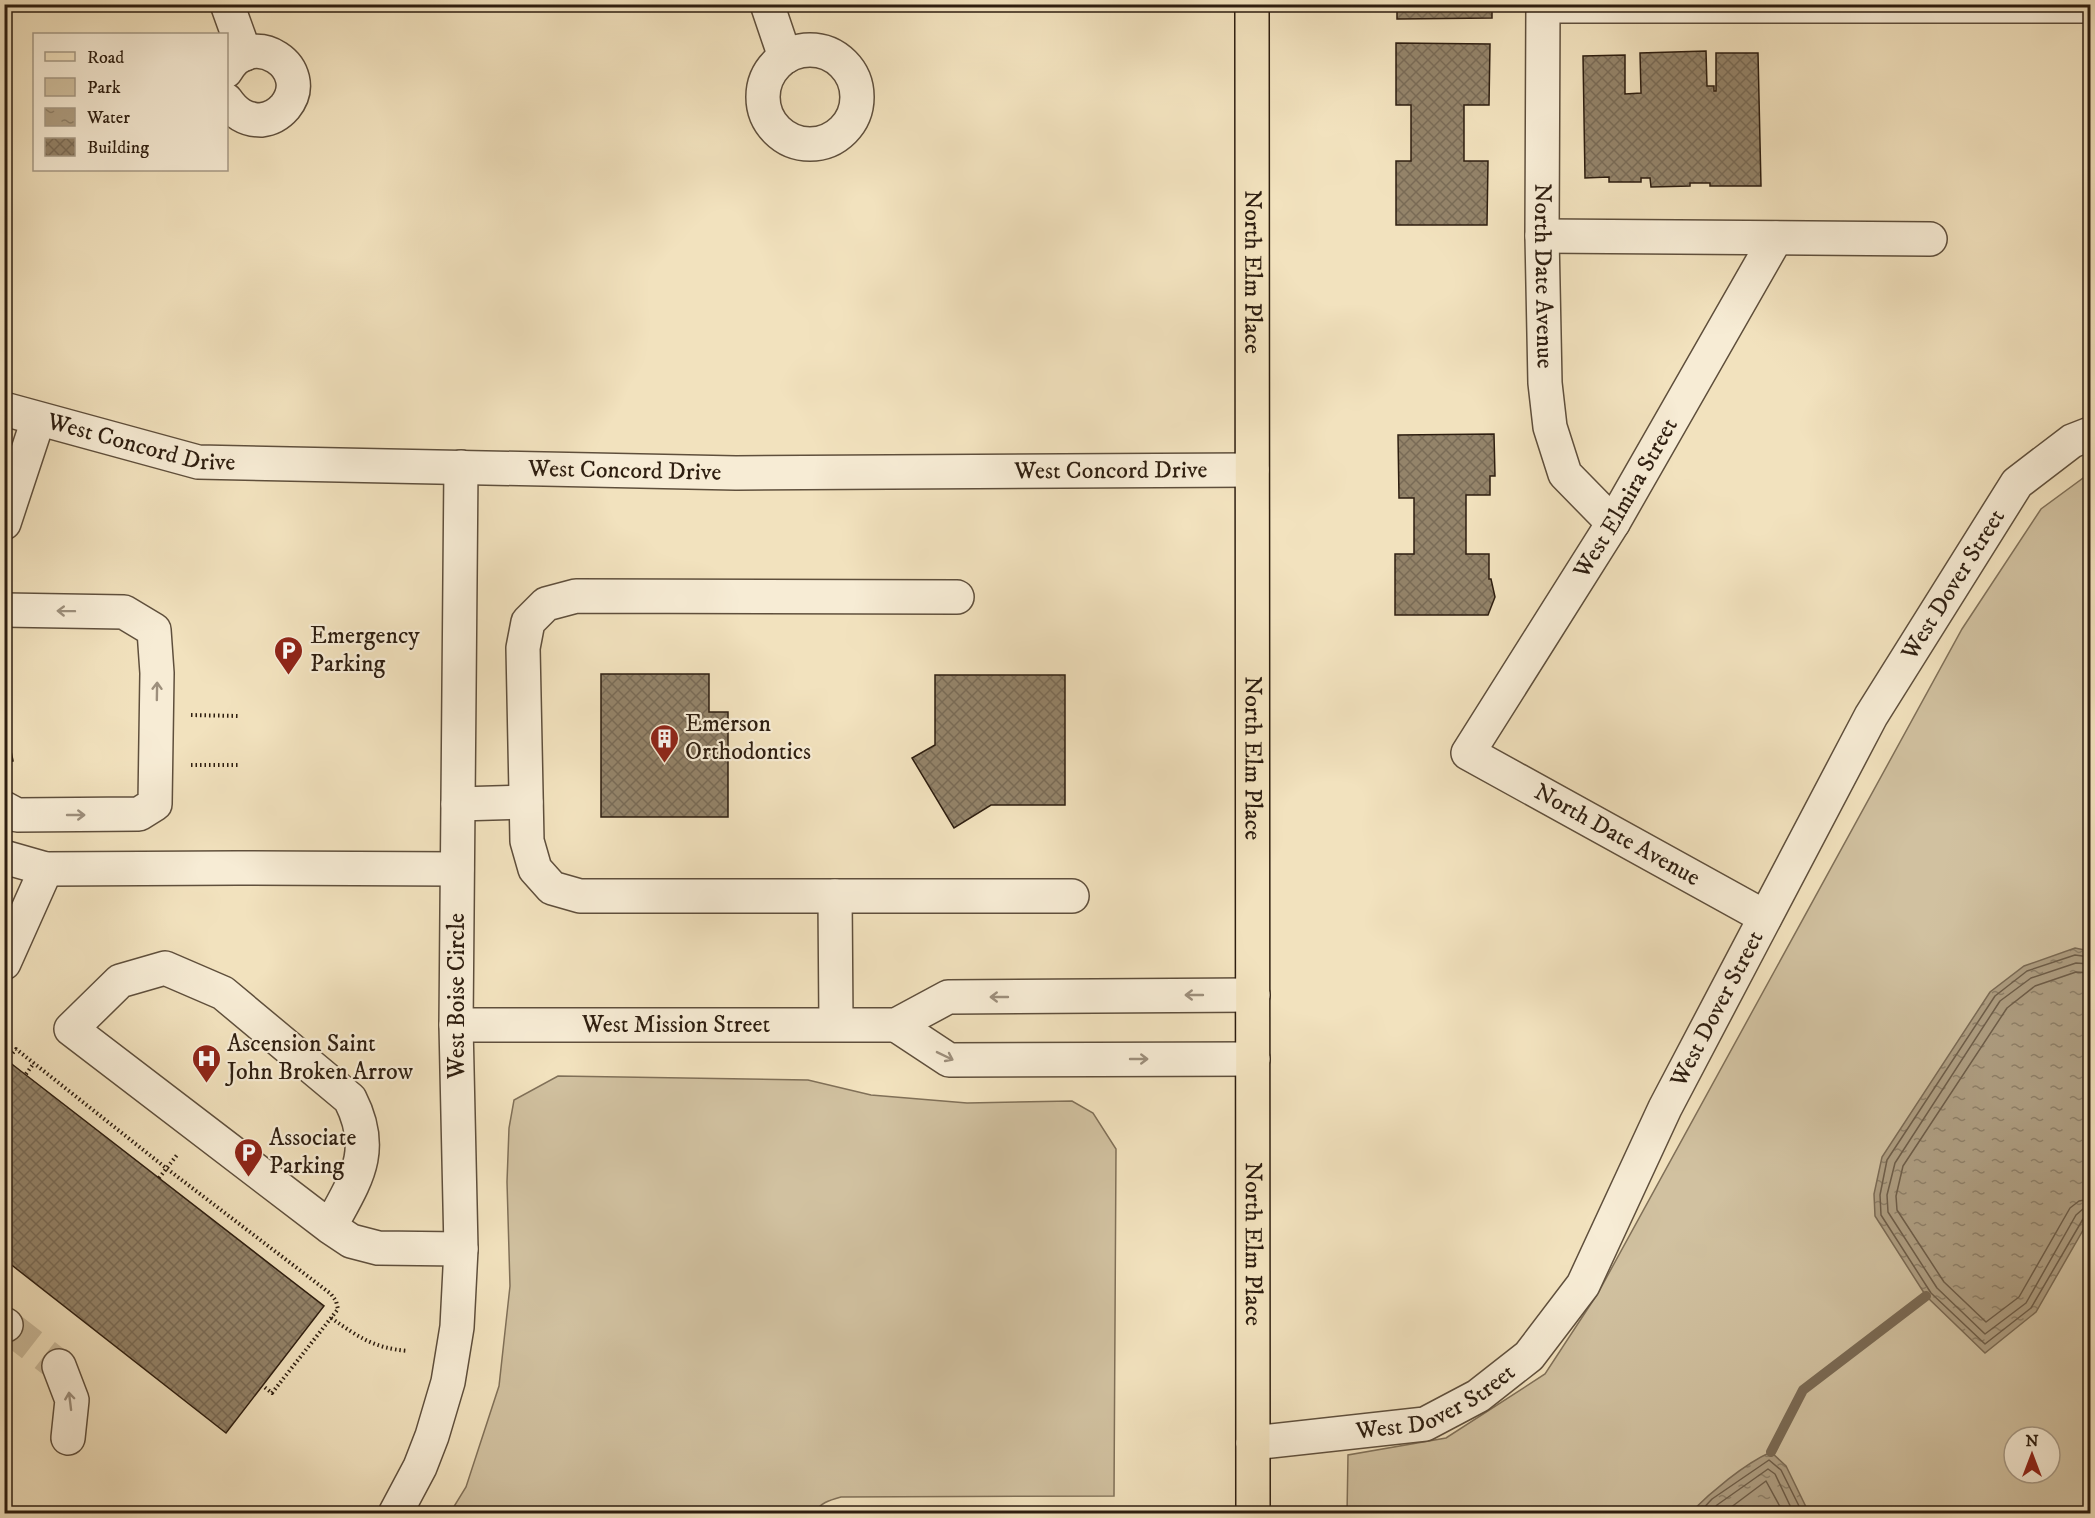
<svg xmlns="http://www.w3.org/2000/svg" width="2095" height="1518" font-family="'IM FELL DW Pica',serif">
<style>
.green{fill:#d1c1a0;stroke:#807058;stroke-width:1.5;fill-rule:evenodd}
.water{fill:url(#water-ripples);stroke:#7b6b55;stroke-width:1.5}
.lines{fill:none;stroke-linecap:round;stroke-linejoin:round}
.shore{stroke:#6e5e4a;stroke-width:1.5}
.stream{stroke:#7b6b55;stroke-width:10}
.building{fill:url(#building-cross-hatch);stroke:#2e1e10;stroke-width:1.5}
.minor-tunnel{stroke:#cbbb9b;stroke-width:33;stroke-dasharray:33 16;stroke-linecap:butt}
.minor-casing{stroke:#5f4f3c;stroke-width:36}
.major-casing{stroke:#2e1e10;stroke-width:36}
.path{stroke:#2e1e10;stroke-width:4;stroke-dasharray:1.5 3;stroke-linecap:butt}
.minor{stroke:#f7ecd5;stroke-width:33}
.major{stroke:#f2e2be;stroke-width:33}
.oneway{stroke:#9d8f7c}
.labels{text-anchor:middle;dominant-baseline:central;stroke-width:4.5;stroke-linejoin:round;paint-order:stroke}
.street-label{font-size:24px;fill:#2e1e10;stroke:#f7ecd5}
.poi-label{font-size:24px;fill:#2e1e10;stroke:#f7ecd5;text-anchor:start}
</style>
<defs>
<pattern id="water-ripples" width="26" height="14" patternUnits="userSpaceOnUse" patternTransform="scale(1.5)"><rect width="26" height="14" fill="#af9f83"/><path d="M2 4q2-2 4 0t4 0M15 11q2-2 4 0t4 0" fill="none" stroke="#8f816a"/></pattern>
<pattern id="building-cross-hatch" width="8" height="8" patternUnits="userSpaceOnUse" patternTransform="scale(1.5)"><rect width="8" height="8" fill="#94846a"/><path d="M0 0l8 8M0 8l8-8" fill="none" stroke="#796b56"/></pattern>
</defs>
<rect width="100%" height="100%" fill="#f2e2be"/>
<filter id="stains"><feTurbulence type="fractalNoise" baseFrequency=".00333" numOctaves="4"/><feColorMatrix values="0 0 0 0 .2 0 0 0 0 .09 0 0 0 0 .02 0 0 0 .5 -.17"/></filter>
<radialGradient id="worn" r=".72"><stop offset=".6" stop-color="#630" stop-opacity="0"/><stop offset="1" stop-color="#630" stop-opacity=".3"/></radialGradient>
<g class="green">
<path d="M2090,473V1513L1347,1514L1348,1455L1446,1438L1545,1374L1598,1293L1962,629L2041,509ZM2014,1437H2050V1473H2014Z"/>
<path d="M558,1076L808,1080L871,1095L967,1103L1072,1101L1093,1113L1116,1149L1114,1496L841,1497C830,1500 819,1503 814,1514L450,1513L466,1487L499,1386L510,1286L507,1182L509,1128L514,1100Z"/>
</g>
<g class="water">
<path d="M2075,948L2090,951V1218L2036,1312L1985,1353L1926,1296L1875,1216L1874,1194L1882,1157L1990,992L2024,966Z"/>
<path d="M1771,1452L1786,1466L1809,1513H1690C1711,1492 1744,1464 1771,1452Z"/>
</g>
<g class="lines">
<g class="shore">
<path d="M2090,957L2075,955L2027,971L1995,996L1887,1160L1880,1195L1881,1215L1931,1293L1985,1344L2031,1308L2083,1219L2090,1216"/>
<path d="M2090,964L2076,963L2031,978L2000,1001L1895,1163L1887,1195L1888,1212L1937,1288L1985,1334L2026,1303L2076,1215L2083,1209L2090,1208"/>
<path d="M2090,973L2076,972L2035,986L2007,1008L1903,1166L1896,1196L1897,1210L1944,1282L1986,1322L2019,1297L2070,1208L2079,1201L2090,1199"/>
<path d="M1698,1514L1712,1499L1769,1460L1781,1470L1803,1514"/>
<path d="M1709,1514L1717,1505L1768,1469L1775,1474L1794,1514"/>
<path d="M1722,1514L1766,1481L1784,1514"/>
</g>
<path class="stream" d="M1771,1452L1803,1390L1926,1296"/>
</g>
<g class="building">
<path d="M1397,4H1492V18L1397,19Z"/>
<path d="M1396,43L1490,44L1489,105H1464V161H1488L1487,225H1396V161H1411V105H1396Z"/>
<path d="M1706,51L1707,86H1714V91H1716V53H1758L1761,186H1710V183H1690V186L1651,187L1650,178H1641V182H1609V177L1585,178L1583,56L1625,55V94L1641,93L1640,53Z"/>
<path d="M1494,434L1495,476H1490V495H1466V554H1489V579H1491L1495,597L1488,615H1395V554H1414V498H1399L1398,435Z"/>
<path d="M601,674H709V712H728V817H601Z"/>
<path d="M935,675H1065V805H991L954,828L912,758L935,745Z"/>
<path d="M4,716L13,761L4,763Z"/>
<path d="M4,1058L324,1306L226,1433L4,1259Z"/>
</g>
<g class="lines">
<path class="minor-tunnel" d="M6,1325L59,1366"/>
<defs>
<g id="minor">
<path d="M227,4L245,54"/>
<path d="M767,4L785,57"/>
<path id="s1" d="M1543,4L1542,236L1545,383L1550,427L1565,474L1613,523"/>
<path d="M1543,6H2090"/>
<circle cx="810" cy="97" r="47"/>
<path d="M226,71C252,25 316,69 285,107C279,114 270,119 261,120C245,120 235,113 226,100"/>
<path d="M1542,236L1930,239"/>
<path id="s2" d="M4,409L198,462L736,473L1252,470"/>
<path d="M4,523L38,420"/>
<path d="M957,597L576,596L546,604L528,622L523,648L527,841L535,869L552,888L580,896H1072"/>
<path d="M4,610L124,612L154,630L157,673L155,804L139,814L17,815L4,808"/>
<path d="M458,804L526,802"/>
<path d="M4,857L46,869L238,868L457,869"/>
<path d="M835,896L836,1023"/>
<path id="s3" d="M1765,917L1468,753L1613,523L1776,238"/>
<path d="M4,963L46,869"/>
<path id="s4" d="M456,1025H896L948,997L1253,995"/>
<path d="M896,1025L949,1060L1253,1059"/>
<path d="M330,1227C355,1180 377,1152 350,1099L223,993L165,968L120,981L71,1029L330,1227L351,1241L378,1248L461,1249"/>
<path d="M4,1324L6,1325"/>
<path d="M59,1366L72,1400L68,1438"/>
<path id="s5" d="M1253,1443L1425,1424L1478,1396L1529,1356L1583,1285L1665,1108L1871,716L2017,483L2072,441L2090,434"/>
<path d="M395,1514L420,1467L432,1436L448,1382L457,1327L461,1249L456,1025L461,467"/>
</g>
<g id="major">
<path id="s6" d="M1252,4L1253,1514"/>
</g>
</defs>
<use href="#minor" class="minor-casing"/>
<use href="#major" class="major-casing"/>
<g class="path">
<path d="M191,715L238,716"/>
<path d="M191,765H238"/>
<path d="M7,1060L16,1049L166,1168L331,1294L336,1301L338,1309L331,1318L272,1393L263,1386"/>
<path d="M26,1074L34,1063"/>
<path d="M159,1178L177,1155"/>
<path d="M331,1318C359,1337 373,1348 408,1351"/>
</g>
<use href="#minor" class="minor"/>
<use href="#major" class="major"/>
</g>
<defs><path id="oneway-shaft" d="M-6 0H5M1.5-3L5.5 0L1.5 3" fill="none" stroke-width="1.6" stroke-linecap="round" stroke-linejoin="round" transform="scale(1.5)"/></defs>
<g class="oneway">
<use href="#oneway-shaft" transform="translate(66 611) rotate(-179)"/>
<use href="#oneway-shaft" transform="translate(157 691) rotate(-89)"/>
<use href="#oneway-shaft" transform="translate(76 815)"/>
<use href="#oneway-shaft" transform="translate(1194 995) rotate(180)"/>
<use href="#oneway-shaft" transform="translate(999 997) rotate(180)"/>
<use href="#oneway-shaft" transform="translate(945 1056) rotate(26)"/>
<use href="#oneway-shaft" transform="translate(1139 1059)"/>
<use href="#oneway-shaft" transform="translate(70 1401) rotate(-97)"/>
</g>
<defs>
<symbol id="parking-pin" viewBox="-11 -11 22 30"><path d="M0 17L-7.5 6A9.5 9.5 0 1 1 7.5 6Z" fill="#8f2418" stroke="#f7ecd5"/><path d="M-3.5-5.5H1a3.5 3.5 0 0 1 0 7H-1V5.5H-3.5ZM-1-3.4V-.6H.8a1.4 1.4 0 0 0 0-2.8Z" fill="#fff"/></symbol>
<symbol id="building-pin" viewBox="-11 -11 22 30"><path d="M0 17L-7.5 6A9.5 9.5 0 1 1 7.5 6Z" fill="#8f2418" stroke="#f7ecd5"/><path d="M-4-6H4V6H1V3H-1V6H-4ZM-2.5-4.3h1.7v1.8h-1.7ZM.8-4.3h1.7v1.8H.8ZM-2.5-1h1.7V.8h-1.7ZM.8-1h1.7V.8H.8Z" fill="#fff"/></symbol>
<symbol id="hospital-pin" viewBox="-11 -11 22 30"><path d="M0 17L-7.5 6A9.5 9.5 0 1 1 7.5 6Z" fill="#8f2418" stroke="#f7ecd5"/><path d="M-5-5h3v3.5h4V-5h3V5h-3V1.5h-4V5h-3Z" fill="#fff"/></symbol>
</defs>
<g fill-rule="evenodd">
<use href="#parking-pin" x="272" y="634" width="33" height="45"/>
<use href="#building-pin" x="648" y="722" width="33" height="45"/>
<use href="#hospital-pin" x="190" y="1042" width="33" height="45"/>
<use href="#parking-pin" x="232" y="1136" width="33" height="45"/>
</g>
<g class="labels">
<g class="street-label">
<text stroke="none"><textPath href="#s6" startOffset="268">North Elm Place</textPath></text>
<text stroke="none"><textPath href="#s1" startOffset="272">North Date Avenue</textPath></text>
<text stroke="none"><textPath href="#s2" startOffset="142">West Concord Drive</textPath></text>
<text stroke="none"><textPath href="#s2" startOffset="628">West Concord Drive</textPath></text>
<text stroke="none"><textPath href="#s2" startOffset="1114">West Concord Drive</textPath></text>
<text stroke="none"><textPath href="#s3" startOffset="639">West Elmira Street</textPath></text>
<text stroke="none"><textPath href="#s5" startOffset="1180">West Dover Street</textPath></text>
<text stroke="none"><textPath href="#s6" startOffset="754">North Elm Place</textPath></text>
<text transform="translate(1617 835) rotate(29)">North Date Avenue</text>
<text transform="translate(457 996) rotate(-90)">West Boise Circle</text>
<text stroke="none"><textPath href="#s5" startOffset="694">West Dover Street</textPath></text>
<text stroke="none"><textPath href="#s4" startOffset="220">West Mission Street</textPath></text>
<text stroke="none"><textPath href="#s6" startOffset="1240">North Elm Place</textPath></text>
<text stroke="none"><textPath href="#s5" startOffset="190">West Dover Street</textPath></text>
</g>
<g class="poi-label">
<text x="310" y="636">Emergency<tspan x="310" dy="28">Parking</tspan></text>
<text x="685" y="724">Emerson<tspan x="685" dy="28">Orthodontics</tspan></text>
<text x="227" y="1044">Ascension Saint<tspan x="227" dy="28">John Broken Arrow</tspan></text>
<text x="269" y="1138">Associate<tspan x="269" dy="28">Parking</tspan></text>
</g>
</g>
<rect width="2095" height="1518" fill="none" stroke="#f2e2be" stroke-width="24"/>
<rect x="6" y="6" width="2083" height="1506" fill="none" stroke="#2e1e10" stroke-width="3"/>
<rect x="12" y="12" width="2071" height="1494" fill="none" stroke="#2e1e10" stroke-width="1.5"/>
<rect x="33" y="33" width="195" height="138" fill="#f7ecd5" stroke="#a79a86" stroke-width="1.5"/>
<rect x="45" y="52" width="30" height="9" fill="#f2e2be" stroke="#a79a86" stroke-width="1.5"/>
<text x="87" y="63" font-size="18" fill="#2e1e10">Road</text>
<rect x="45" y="78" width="30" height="18" fill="#d1c1a0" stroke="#a79a86" stroke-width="1.5"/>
<text x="87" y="93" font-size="18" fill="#2e1e10">Park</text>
<rect x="45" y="108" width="30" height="18" fill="url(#water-ripples)" stroke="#a79a86" stroke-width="1.5"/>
<text x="87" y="123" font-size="18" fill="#2e1e10">Water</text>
<rect x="45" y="138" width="30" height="18" fill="url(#building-cross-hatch)" stroke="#a79a86" stroke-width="1.5"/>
<text x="87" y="153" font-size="18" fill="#2e1e10">Building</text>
<g transform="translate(2032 1455)"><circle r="28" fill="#f7ecd5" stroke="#a79a86" stroke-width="1.5"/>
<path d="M0-4.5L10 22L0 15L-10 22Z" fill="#8f2418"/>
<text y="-9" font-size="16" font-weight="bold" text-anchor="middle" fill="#2e1e10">N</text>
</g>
<rect width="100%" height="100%" filter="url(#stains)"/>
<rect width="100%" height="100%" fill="url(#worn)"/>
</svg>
